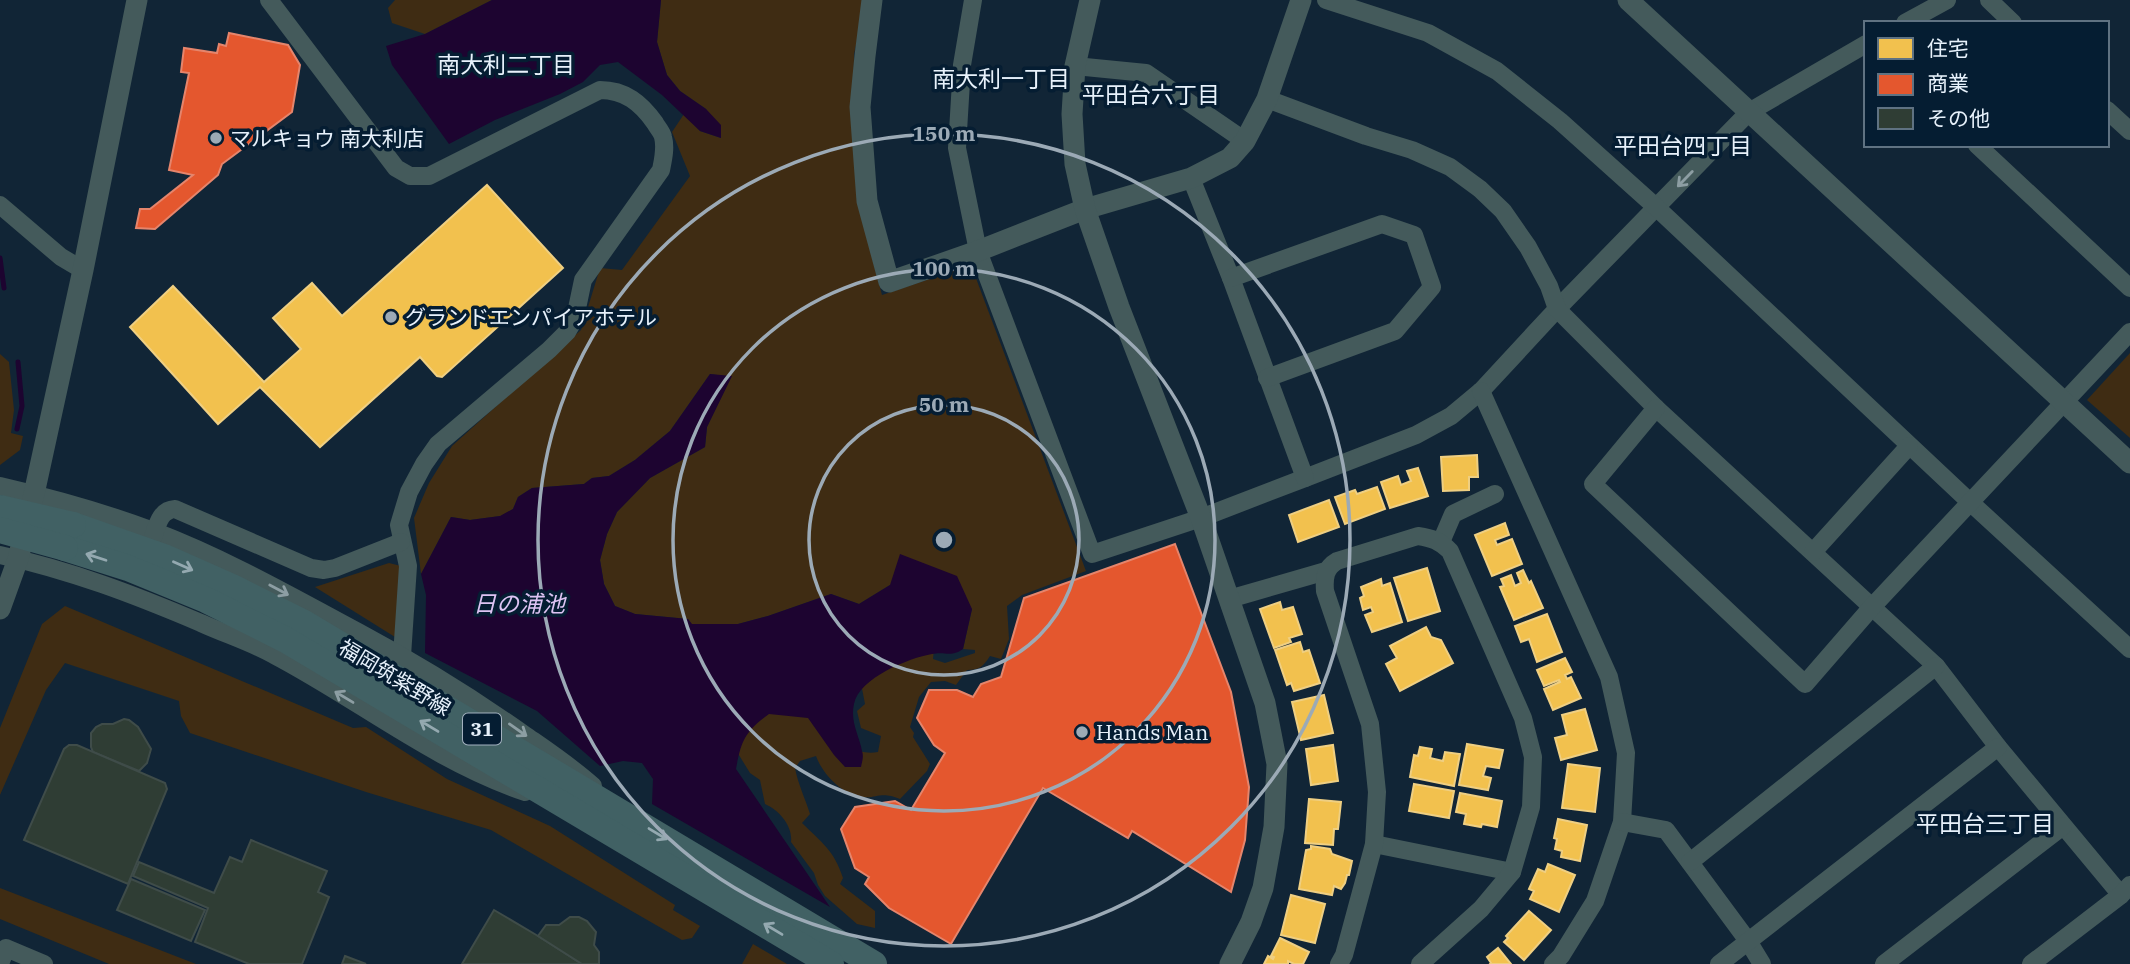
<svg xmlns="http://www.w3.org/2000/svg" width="2130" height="964" font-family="'IBM Plex Serif','Noto Sans JP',serif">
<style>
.green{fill:#3f2c13}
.water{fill:#1d0430}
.homes{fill:#f2c14e;stroke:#efcf82;stroke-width:2}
.shops{fill:#e4572e;stroke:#e5856c;stroke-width:2}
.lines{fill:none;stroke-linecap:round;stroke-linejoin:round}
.stream{stroke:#1d0430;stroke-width:5}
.building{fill:#2f3d34;stroke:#3f4c49;stroke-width:2}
.minor{stroke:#445a5b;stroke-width:18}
.tertiary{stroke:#445a5b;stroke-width:21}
.primary{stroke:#416164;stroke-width:26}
.primary-bridge{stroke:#416164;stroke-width:26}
.oneway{stroke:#8d9ea3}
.oneway2{stroke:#94a9b0}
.ring{fill:none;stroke:#9caab6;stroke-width:3.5}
.poi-dot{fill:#9caab6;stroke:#051d32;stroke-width:2.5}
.labels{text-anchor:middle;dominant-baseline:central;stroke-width:7;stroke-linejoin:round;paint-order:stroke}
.shield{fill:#051d32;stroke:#a3b1bf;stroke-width:2}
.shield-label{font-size:19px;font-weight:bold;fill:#e7f1fb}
.poi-label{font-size:21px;fill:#e7f1fb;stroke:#051d32;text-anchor:start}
.street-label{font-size:21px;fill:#e7f1fb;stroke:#051d32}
.neighbourhood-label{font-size:23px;fill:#e7f1fb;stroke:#051d32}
.water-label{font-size:23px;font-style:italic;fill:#ddc3f3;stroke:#051d32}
.centre{fill:#9caab6;stroke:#051d32;stroke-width:3.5}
.ring-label{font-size:21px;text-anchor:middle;font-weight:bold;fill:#9caab6;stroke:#051d32;stroke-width:7;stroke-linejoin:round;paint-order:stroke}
</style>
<rect width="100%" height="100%" fill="#112536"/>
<g class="green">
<path d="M395,0H492L425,34L392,23L388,8Z"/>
<path d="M661,0H866L854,54L853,126L859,208L882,295L971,265L1086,571L1022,595L1007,606L1009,639L1001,659L990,656C983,667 979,670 967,670L956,685L945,681L931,682L919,697L910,727L914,733L913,737L930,764L927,771L900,799C880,791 878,799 861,797C841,794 822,773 816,756L800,761L795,768C798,784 805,798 810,814L802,823C822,843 834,850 843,878L840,884L875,911V928L857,924L825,896L818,885L814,873L791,842C793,826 779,810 765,804L760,780L750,773L734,747L757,715L796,700C818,721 844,758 878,752L881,736L861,728L857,711L865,704L859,673L934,648L933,659L945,663L975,653V650L963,649L972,609L890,585L859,604L831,594L768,616L738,624H691L688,619L635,614L615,606L604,584L600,560L607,534L617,512L650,478L705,447L707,427L731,377L710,374L670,431L635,460L609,476L592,478L584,484L532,488L518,497L513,509L501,516L470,520L451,517L421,574L414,518L429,483L452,446L581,330L600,268L622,270L690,176L672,132L684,114L700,131L721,138L706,109L680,91L667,75L657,42Z"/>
<path d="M2130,353V438L2087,400Z"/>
<path d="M0,354L9,362L14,410L11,433L23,436L20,450L0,465Z"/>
<path d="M389,563L401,566L395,637L315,587Z"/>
<path d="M65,606L353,728L366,727L447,779L550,826L675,905L673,910L700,926L692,938L682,940L491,830L366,792L190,733L181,716L179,701L65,663L46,690L0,795V728L42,624Z"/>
<path d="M0,888L196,964H109L0,919Z"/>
<path d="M753,944L787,964H742Z"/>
</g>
<g class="water">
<path d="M492,0H661L657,42L667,75L680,91L706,109L721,125V138L700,131L662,95L618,62L600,65L583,82L560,94L495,120L449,144L392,65L386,46L425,34Z"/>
<path d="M710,374L732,376L707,427L705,447L650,478L617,512L607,534L600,560L604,584L615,606L635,614L688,619L692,624H738L768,616L831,594L859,604L890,585L900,554L957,576L972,609L963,649C950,658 946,651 932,654C909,658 859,678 854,704C850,722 859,735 862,751C864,756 862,762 861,767H845L834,755L808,718L769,714C745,731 741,741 736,769L830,907L652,804L653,779L642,763L623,761L600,766L537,711L425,653L426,595L421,574L451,517L470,520L500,516L513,509L518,497L532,488L584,484L592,478L609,476L635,460L670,431Z"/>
</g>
<g class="homes">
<path d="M487,185L563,268L442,377L437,376L420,357L320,447L260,387L218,424L130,327L173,286L264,382L301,349L273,318L312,283L342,316Z"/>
<path d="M1477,455L1478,477H1469V490L1443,491L1441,457Z"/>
<path d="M1418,468L1428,496L1390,508L1381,482L1398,476L1401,485L1411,481L1407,471Z"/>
<path d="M1377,487L1385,509L1345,524L1335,497L1355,490L1357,494Z"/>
<path d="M1329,500L1339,527L1298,542L1289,515Z"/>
<path d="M1505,523L1509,535L1495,540L1497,545L1512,539L1522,564L1492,576L1475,535Z"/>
<path d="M1427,568L1440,611L1408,621L1394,578Z"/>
<path d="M1523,570L1529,583L1531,581L1543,608L1514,620L1500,587L1504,586L1501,579L1511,575L1515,586L1521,583L1517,573Z"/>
<path d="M1381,579L1382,586L1390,583L1402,622L1372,632L1365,615L1373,612L1371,607L1363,610L1360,598L1364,596L1361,587Z"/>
<path d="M1280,602L1282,610L1293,607L1302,634L1289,638L1291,642L1274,648L1260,609Z"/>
<path d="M1547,614L1562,652L1537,662L1529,639L1521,642L1515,626Z"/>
<path d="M1426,627L1431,637L1441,640L1453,663L1400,691L1386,664L1397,658L1390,646Z"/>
<path d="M1300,642L1303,652L1309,650L1320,683L1294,691L1291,683L1287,685L1275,650Z"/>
<path d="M1565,658L1572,672L1565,675L1567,679L1571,677L1581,698L1553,710L1544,689L1560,682L1559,680L1544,686L1537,670Z"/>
<path d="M1324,695L1333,733L1301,740L1292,702Z"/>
<path d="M1585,709L1597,750L1561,760L1555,738L1567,735L1562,715Z"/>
<path d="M1467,744L1503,750L1499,768L1486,766L1483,776L1491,778L1488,790L1459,785Z"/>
<path d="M1333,745L1338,781L1311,785L1306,749Z"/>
<path d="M1420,747L1432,749L1430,758L1443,761L1445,752L1460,754L1454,786L1410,777L1414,755L1418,756Z"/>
<path d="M1568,764L1600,768L1595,812L1562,808Z"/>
<path d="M1414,784L1454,791L1449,818L1409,811Z"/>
<path d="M1460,793L1502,801L1497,827L1482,824L1481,827L1464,824L1466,814L1456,812Z"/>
<path d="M1309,799L1341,802L1338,829H1334L1333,845L1305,843Z"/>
<path d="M1558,819L1587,825L1580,861L1561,857L1562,851L1555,849L1557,839L1554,838Z"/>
<path d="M1311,846L1330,849L1332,854L1352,861L1349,875H1347L1345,883L1341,889L1334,886L1332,895L1299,889L1306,850L1311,849Z"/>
<path d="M1548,864L1575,875L1559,912L1530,899L1534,891L1529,889L1538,869L1545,872Z"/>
<path d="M1291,895L1325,904L1315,943L1281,935Z"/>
<path d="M1529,911L1551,930L1524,960L1504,942L1508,938L1506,936Z"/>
<path d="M1280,938L1309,952L1303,964H1294L1288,961V964H1264L1268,956L1273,959L1274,957L1271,956Z"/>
<path d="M1498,948L1511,964H1490L1491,963L1487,957Z"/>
</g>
<g class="shops">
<path d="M229,33L288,45L300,65L292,112L222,164L218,175L155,229L136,228L140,209H150L193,175L169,170L189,73L181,72L184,48L217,53L219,44L226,46Z"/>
<path d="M1175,544L1231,692L1249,787L1245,840L1231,892L1132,831L1128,838L1043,788L951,944L889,908L865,884L869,877L855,868L841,829L855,807L895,801L911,810L945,753L934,745L917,718L929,690H957L973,697L981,684L1001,677L1024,598Z"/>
</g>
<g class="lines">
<g class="stream">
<path d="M0,258L4,288"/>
<path d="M17,429L22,406L18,362"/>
</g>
</g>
<g class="building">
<path d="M124,719L129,720L138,727L151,749L147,763L139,771L93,752L91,747V733L96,727L102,724H113Z"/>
<path d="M69,745H77L165,783L167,789L128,884L24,840L64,749Z"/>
<path d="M251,840L327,871L318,892L329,897L302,964H249L195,942L208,908L133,876L139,862L214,893L230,857L242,862Z"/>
<path d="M131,879L205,910L191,941L117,910Z"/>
<path d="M494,910L538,936L582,964H462Z"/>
<path d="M570,917H579L587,921L596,932L594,945L599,952V964H582L538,936L546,925H559Z"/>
<path d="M345,956L366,964H342Z"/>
</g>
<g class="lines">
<g class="minor">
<path d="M269,0L396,168L410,176H429L600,90C625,90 641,103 655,123C657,127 662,132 663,137C666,148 663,160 661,170L583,280L575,318L567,332L549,350L438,444L424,464L409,492L399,525L408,566L402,656"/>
<path d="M973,0L962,65L957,148L978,251L1092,554L1201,518L1305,478L1416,435L1451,416L1481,391L1557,309L1749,112L1866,44"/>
<path d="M1326,0L1428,33L1497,71L1560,121L1657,208L1971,503L2130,649"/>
<path d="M1989,0L2013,23"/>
<path d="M1905,23L1947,0"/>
<path d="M1075,66L1146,73L1245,141"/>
<path d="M1267,99L1366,136L1412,150L1450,167L1480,189L1503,211L1528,247L1549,286L1557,309L1656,408L1936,666L1998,747L2121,895"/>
<path d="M2107,110L2130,131"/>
<path d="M1977,145L2130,288"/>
<path d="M1191,178L1231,278L1305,478"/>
<path d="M0,205L61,257L83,270"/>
<path d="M1231,278L1382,224L1414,235L1432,287L1395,331L1267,378"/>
<path d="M1481,391L1609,677L1626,753L1622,822L1595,901L1561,956L1553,964"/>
<path d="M1656,408L1593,484L1805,684L1871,608L2130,332"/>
<path d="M0,486C52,498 103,512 153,531C224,558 291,596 358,632C416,663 471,697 525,735C548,751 572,767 593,786"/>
<path d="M152,540C157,527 159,510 175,509L311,568L324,570L335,568L401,542"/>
<path d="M1441,542L1453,514L1495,494"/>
<path d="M1813,552L1909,446"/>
<path d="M0,555C70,570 135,595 201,623C225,634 251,642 274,655C358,699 434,761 525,792"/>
<path d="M1229,599L1326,571"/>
<path d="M1622,822L1666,830L1748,941L1762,964"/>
<path d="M1374,844L1512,872"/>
<path d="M1690,862L1936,666"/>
<path d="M0,964L6,948L44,964"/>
<path d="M1339,964L1344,955L1374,844L1377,792L1370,724L1325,591C1324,578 1325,568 1337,561L1418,536C1432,538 1440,541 1450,551L1523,718L1533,757L1531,807L1512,872L1481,909L1420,964"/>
<path d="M1719,964L1998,747"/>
<path d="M1884,964L2063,826"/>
<path d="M2031,964L2121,895L2130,885"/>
</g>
<g class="tertiary">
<path d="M872,0L865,56L860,107L867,201L889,282L978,251L1085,209L1191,178L1230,158L1245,141L1267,99L1301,0"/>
<path d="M1090,0L1075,66L1072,114L1075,164L1085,209L1119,307L1201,518L1265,703L1277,764L1274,827L1263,888L1251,922L1230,964"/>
<path d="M1628,0L2130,463"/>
<path d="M0,609L18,559L34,494L83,270L137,0"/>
</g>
<g class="primary">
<path d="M73,525L164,557L234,588L304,623L874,964"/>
<path d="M65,548L128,568L206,600L286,640L831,964"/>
</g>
<g class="primary-bridge">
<path d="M0,508L73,525"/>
<path d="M0,530L65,548"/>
</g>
</g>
<defs><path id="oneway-shaft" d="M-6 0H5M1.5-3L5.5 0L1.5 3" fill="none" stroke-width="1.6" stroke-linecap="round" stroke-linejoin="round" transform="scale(1.75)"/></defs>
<g class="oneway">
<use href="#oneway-shaft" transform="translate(1685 179) rotate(134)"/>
<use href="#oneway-shaft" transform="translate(279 590) rotate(28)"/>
<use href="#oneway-shaft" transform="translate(344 697) rotate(-149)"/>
<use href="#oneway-shaft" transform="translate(518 730) rotate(35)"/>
</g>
<g class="oneway2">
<use href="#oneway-shaft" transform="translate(96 557) rotate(-162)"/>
<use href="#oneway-shaft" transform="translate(183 566) rotate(24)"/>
<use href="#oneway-shaft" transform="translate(429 726) rotate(-149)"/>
<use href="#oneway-shaft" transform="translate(658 834) rotate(31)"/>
<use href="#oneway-shaft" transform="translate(773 929) rotate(-149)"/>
</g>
<g class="ring">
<circle cx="944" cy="540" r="135"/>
<circle cx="944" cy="540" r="271"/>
<circle cx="944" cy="540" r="406"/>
</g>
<g class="poi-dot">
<circle cx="216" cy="138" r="7"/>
<circle cx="391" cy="317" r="7"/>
<circle cx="1082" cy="732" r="7"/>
</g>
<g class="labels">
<rect class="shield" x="463" y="713.5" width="38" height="31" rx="5"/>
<g class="shield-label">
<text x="482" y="729">31</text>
</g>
<g class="poi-label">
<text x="230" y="138">マルキョウ 南大利店</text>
<text x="405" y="317">グランドエンパイアホテル</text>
<text x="1096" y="732">Hands Man</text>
</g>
<g class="street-label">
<text transform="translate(395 677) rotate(31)">福岡筑紫野線</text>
</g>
<g class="neighbourhood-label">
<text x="506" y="64">南大利二丁目</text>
<text x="1001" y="78">南大利一丁目</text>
<text x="1151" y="94">平田台六丁目</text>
<text x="1683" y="145">平田台四丁目</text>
<text x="1985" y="823">平田台三丁目</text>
</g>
<g class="water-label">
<text x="519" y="603">日の浦池</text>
</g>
</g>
<circle cx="944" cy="540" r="10" class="centre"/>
<g class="ring-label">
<text x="944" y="141">150 m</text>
<text x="944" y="276">100 m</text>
<text x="944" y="412">50 m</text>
</g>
<rect x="1864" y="21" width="245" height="126" fill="#051d32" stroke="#5f7282" stroke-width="2"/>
<rect x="1878" y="38" width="35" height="21" fill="#f2c14e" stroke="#5f7282" stroke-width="2"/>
<text x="1927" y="56" font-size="21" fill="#e7f1fb">住宅</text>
<rect x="1878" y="74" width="35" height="21" fill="#e4572e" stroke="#5f7282" stroke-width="2"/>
<text x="1927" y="91" font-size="21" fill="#e7f1fb">商業</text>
<rect x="1878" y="108" width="35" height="21" fill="#2f3d34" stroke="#5f7282" stroke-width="2"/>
<text x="1927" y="126" font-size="21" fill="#e7f1fb">その他</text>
</svg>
